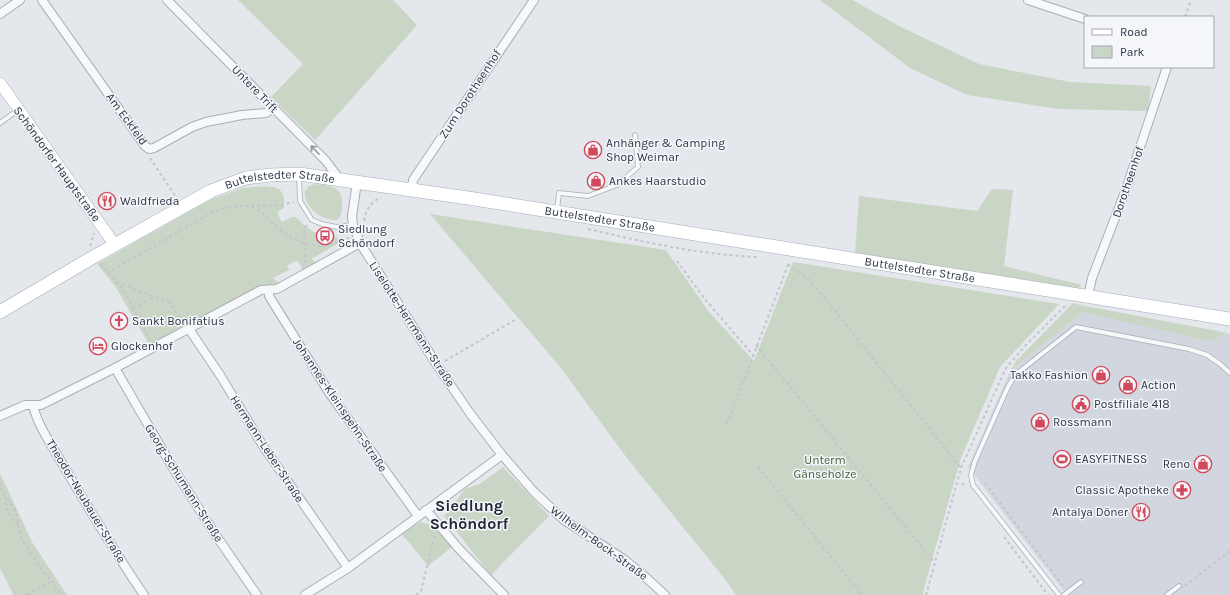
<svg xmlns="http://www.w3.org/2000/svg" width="1230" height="595" font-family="Karla,sans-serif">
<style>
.built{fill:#d2d6de}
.green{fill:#c9d6c5}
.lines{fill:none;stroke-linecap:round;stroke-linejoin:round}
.lane-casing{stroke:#a9aeb7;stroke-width:5.5}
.street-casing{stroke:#a9aeb7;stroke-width:10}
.secondary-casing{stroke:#a9aeb7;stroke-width:12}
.primary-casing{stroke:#a3abb8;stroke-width:14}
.path{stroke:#c2c5cb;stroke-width:2;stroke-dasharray:3 3;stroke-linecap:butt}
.lane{stroke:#f7f8fa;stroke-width:4}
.street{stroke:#f7f8fa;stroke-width:8}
.secondary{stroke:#fff;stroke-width:11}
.primary{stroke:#fff;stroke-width:13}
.oneway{stroke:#9196a0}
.labels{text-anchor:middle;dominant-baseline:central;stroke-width:3;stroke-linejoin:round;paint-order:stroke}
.street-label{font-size:12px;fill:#2b3445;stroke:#f4f6f9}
.poi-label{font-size:12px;fill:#2b3445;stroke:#f4f6f9;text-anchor:start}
.park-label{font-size:12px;fill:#3f6138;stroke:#f4f6f9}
.district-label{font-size:16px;font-weight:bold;fill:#1d2536;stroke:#f4f6f9}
</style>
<rect width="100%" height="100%" fill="#e4e7ec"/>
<path class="built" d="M1083,312L1208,340L1230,333V595H1067L968,467L1010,371Z"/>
<g class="green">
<path d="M238,0H393L417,25L315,140L271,97L303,64Z"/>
<path d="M820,0H852L901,27L979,64L1070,82L1151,86L1148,111L1058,109L967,95L910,68Z"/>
<path d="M314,184C330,185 344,187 342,206C342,212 342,216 337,220C322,221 303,207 305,191L309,186Z"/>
<path d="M265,186C283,188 284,191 284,208L277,212L282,222L292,217H296L305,226L314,232L339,238L348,246L346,247L341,242L311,259L317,263L303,270L297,260L287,266L289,270L273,278L279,283L272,286H259L149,344L115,286L97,264L209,200L243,188Z"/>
<path d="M992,189L1013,190L1004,266L1082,285L1078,288L855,253L859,196L977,211Z"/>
<path d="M430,214L666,250L709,312L754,361L793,262L1059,304L1000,367L961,458L924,588L923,595H736L724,578L627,458L560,367Z"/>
<path d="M1073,303L1080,305L1228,333L1208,341L1083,312L1010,371L1017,360Z"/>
<path d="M503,467L549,516L491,575L444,516L465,489L480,484Z"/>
<path d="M0,473L32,542L67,595H12L13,594L0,568Z"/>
<path d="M421,522L431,525L452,547L428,566L402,534Z"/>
</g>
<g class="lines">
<defs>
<g id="lane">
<path d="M0,123L18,110"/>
<path d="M299,177L300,201L312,220L322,224L337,227L353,225"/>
<path d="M557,210L559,193L588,196L617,185L638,167L635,135"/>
<path d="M1059,595L973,485L971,475L975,461L1007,389L1015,375L1076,327L1189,349L1207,355L1220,364L1230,373"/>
<path d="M1064,595L1081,582"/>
<path d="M1167,595L1179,586"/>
</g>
<g id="street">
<path d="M42,0L145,146L149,149L154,148L192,127L206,122L242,115L266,113L273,108"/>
<path d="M167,0L326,161L340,180"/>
<path d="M1028,0L1085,19"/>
<path d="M0,14L20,0"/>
<path d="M357,182L352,216L353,225L360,243L437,365L469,412L502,455L535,493L564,520L625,560L642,574L665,595"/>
<path d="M412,189L413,180L534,0"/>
<path d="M269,290V296L330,394L418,516"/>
<path d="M1088,296L1092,278L1125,192L1167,67"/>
<path d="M189,329L220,375L263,446L348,568"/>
<path d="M115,368L173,468L215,534L257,595"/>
<path d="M33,405C37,425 53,447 63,465C89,509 115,553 144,595"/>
<path d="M0,416L25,405H41L115,368L261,290L277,289L360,243"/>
<path d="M426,510L460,550L504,595"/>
<path d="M305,595L348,568L502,455"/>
</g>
<path id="secondary" d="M0,83L115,245"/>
<g id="primary">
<path id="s1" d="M0,312L95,256L211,191L246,178L271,175L299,174L468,198L1230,319"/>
</g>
</defs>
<use href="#lane" class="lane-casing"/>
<use href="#street" class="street-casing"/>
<use href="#secondary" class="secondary-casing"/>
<use href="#primary" class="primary-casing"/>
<g class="path">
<path d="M1185,17L1191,0"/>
<path d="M150,158L176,197"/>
<path d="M251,206L280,205L294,202"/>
<path d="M364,227C364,213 368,204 381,197"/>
<path d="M588,229C644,242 701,255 759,257"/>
<path d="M90,246L94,233"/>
<path d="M677,261L704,298L752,354"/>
<path d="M305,263L304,228L308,224"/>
<path d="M100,264L117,282L124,291L150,340"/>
<path d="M788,264L807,278L819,291L961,468"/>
<path d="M107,273L215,211C225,208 237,205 248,206C261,208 269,221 278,228C289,238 305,245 320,246C330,246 340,240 349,238"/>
<path d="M117,282L170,303L183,322"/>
<path d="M133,308L153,297"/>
<path d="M756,345L935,563"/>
<path d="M445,361L515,320"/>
<path d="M727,424L788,265"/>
<path d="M758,467L862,595"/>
<path d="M0,482L2,491L14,508L17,515L20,536L29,551L44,573L52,581L61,595"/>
<path d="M962,483L966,488"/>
<path d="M985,483L1064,587"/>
<path d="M5,496C5,508 10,517 18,526"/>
<path d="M1004,537L1048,595"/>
<path d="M1185,586L1230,551"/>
<path d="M27,595L52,581"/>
<path d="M416,595L421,591L435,534"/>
<path d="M926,595L961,468L1006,368L1025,346L1066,305"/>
</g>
<use href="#lane" class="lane"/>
<use href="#street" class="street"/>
<use href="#secondary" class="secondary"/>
<use href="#primary" class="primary"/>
</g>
<defs><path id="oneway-shaft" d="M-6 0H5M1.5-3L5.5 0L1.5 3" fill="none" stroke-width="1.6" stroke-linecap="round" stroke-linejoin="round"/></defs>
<use class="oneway" href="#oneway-shaft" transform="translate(315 150) rotate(-135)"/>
<defs>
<symbol id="shop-ring" viewBox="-11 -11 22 22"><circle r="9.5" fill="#f4f6f9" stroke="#d1495b" stroke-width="1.5"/><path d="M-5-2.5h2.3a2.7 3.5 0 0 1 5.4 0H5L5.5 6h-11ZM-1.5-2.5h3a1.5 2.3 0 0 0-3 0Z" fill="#d1495b"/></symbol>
<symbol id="restaurant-ring" viewBox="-11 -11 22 22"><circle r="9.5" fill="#f4f6f9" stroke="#d1495b" stroke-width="1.5"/><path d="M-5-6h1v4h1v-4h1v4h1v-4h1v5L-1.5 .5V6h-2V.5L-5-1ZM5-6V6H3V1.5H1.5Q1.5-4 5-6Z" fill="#d1495b"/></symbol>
<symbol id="bus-ring" viewBox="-11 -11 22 22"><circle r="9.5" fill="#f4f6f9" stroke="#d1495b" stroke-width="1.5"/><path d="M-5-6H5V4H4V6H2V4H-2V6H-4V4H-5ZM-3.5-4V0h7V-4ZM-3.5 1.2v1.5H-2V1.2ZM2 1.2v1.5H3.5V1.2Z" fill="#d1495b"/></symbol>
<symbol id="church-ring" viewBox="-11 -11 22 22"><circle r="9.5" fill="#f4f6f9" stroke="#d1495b" stroke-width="1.5"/><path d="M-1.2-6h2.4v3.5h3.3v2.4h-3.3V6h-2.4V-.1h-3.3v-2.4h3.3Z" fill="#d1495b"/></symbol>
<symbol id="hotel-ring" viewBox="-11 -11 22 22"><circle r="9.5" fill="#f4f6f9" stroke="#d1495b" stroke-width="1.5"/><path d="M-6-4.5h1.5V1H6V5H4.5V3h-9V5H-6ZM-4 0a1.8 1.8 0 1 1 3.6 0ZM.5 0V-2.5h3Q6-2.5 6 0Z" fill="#d1495b"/></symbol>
<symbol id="civic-ring" viewBox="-11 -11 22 22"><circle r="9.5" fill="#f4f6f9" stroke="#d1495b" stroke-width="1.5"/><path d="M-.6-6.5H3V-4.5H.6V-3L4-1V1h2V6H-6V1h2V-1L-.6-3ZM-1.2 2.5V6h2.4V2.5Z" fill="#d1495b"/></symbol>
<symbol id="stadium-ring" viewBox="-11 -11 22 22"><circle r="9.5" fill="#f4f6f9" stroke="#d1495b" stroke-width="1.5"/><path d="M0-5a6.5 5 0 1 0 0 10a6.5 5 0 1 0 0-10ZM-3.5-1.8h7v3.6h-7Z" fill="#d1495b"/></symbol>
<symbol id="pharmacy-ring" viewBox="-11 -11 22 22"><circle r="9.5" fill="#f4f6f9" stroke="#d1495b" stroke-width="1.5"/><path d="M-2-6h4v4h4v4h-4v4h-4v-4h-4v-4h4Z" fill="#d1495b"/></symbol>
</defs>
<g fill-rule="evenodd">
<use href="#shop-ring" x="583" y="140" width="20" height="20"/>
<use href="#shop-ring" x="586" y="171" width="20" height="20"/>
<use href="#restaurant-ring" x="97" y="191" width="20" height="20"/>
<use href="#bus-ring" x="315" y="226" width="20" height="20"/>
<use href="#church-ring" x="109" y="311" width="20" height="20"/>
<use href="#hotel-ring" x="88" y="336" width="20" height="20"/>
<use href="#shop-ring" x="1091" y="365" width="20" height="20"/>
<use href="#shop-ring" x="1118" y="375" width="20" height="20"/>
<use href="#civic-ring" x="1071" y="394" width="20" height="20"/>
<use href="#shop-ring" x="1030" y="412" width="20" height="20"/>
<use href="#stadium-ring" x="1052" y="449" width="20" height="20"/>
<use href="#shop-ring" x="1193" y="454" width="20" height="20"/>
<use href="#pharmacy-ring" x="1172" y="480" width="20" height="20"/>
<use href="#restaurant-ring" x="1131" y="502" width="20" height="20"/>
</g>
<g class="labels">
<g class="street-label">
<text transform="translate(255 89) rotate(46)">Untere Trift</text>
<text transform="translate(470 94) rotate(-57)">Zum Dorotheenhof</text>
<text transform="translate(127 119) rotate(54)">Am Eckfeld</text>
<text transform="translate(57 164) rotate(54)">Schöndorfer Hauptstraße</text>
<text transform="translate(1128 182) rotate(-71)">Dorotheenhof</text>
<text stroke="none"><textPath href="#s1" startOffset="314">Buttelstedter Straße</textPath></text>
<text stroke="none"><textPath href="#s1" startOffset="638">Buttelstedter Straße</textPath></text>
<text stroke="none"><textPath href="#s1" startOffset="962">Buttelstedter Straße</textPath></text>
<text transform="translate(412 324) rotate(57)">Liselotte-Herrmann-Straße</text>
<text transform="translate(340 405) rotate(56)">Johannes-Kleinspehn-Straße</text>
<text transform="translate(267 449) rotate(57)">Hermann-Leber-Straße</text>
<text transform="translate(184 483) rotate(58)">Georg-Schumann-Straße</text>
<text transform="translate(86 501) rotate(59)">Theodor-Neubauer-Straße</text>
<text transform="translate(599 543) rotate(36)">Wilhelm-Bock-Straße</text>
</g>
<g class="poi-label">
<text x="606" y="143">Anhänger &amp; Camping<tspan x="606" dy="14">Shop Weimar</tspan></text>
<text x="609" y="181">Ankes Haarstudio</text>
<text x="120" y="201">Waldfrieda</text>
<text x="338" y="229">Siedlung<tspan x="338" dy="14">Schöndorf</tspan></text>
<text x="132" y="321">Sankt Bonifatius</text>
<text x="111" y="346">Glockenhof</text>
<text x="1088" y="375" text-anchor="end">Takko Fashion</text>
<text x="1141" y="385">Action</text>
<text x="1094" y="404">Postfiliale 418</text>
<text x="1053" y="422">Rossmann</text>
<text x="1075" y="459">EASYFITNESS</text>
<text x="1190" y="464" text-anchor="end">Reno</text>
<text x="1169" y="490" text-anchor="end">Classic Apotheke</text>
<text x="1128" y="512" text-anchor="end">Antalya Döner</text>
</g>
<g class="park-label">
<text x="825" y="460">Unterm<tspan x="825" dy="14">Gänseholze</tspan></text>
</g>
<g class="district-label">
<text x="469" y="505">Siedlung<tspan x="469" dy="18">Schöndorf</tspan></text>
</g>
</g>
<rect x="1084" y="16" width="130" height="52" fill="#f4f6f9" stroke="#a4a8b1"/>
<rect x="1092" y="29" width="20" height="6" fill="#ffffff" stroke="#a4a8b1"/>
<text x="1120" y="36" font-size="12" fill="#2b3445">Road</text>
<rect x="1092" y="46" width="20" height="12" fill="#c9d6c5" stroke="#a4a8b1"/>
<text x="1120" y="56" font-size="12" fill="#2b3445">Park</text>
</svg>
